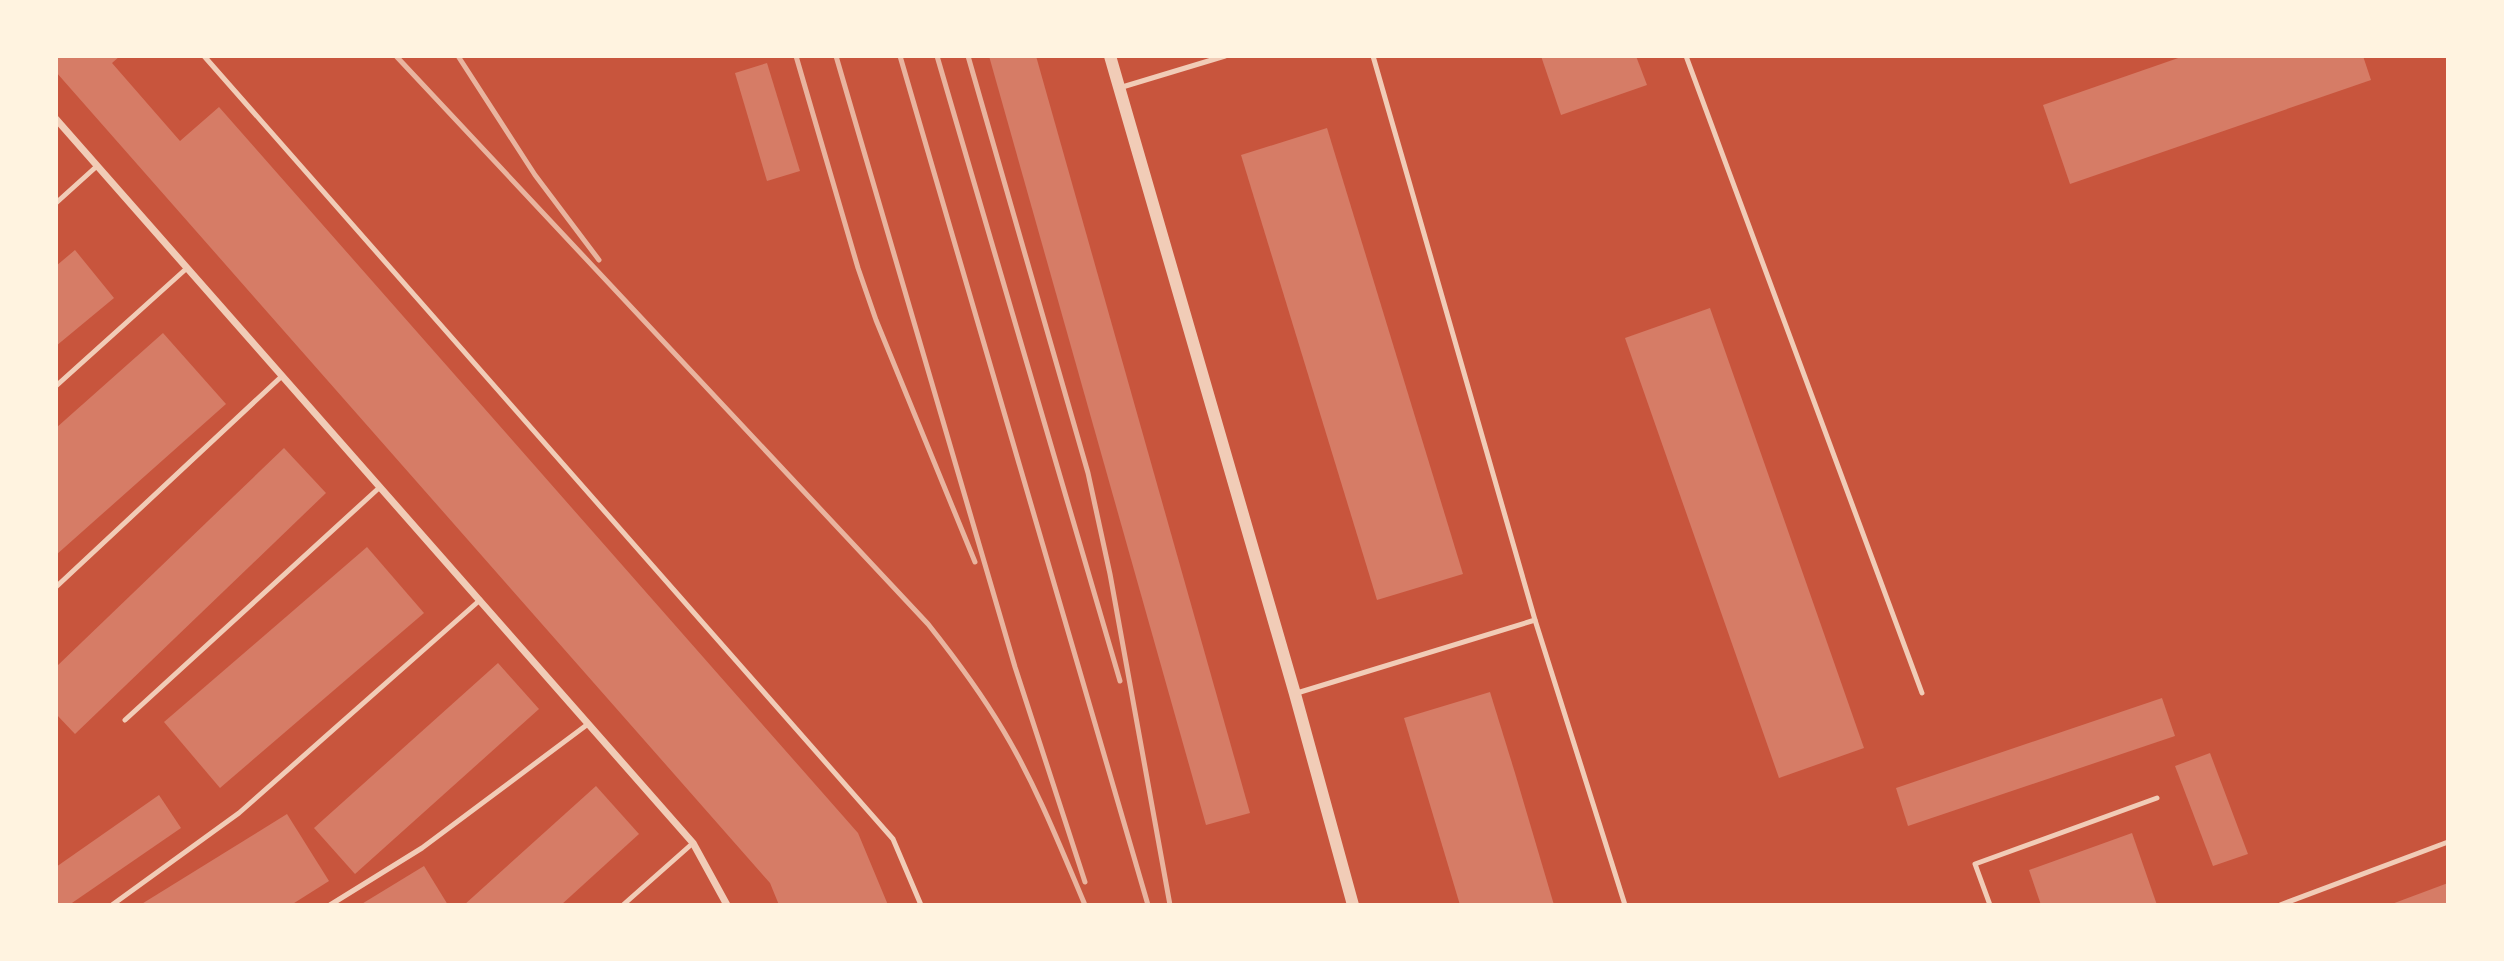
<svg xmlns="http://www.w3.org/2000/svg" width="2504" height="961" font-family="Mulish,sans-serif">
<style>
.building{fill:#d67c66}
.lines{fill:none;stroke-linecap:round;stroke-linejoin:round}
.service{stroke:#f1ccb7;stroke-width:5}
.minor{stroke:#f1ccb7;stroke-width:7}
.tertiary{stroke:#f1ccb7;stroke-width:12}
.rail{stroke:#e9b49f;stroke-width:5}
</style>
<rect width="100%" height="100%" fill="#c8553d"/>
<g class="building">
<path d="M56,56H120L112,63L180,141L219,107L858,833L888,905H779L770,883L56,72Z"/>
<path d="M989,56H1036L1250,813L1206,825Z"/>
<path d="M1541,56H1636L1647,85L1561,115Z"/>
<path d="M2184,56H2363L2371,80L2070,184L2043,105Z"/>
<path d="M767,63L800,171L767,181L735,73Z"/>
<path d="M1327,128L1463,574L1377,600L1241,155Z"/>
<path d="M75,250L114,298L56,346V266Z"/>
<path d="M1710,308L1864,748L1779,778L1625,338Z"/>
<path d="M163,333L226,404L56,555V428Z"/>
<path d="M284,448L326,493L75,734L56,714V667Z"/>
<path d="M367,547L424,613L220,788L164,722Z"/>
<path d="M498,663L539,709L355,874L314,828Z"/>
<path d="M1490,692L1515,773L1554,905H1460L1404,718Z"/>
<path d="M2162,698L2175,736L1908,826L1896,788Z"/>
<path d="M2210,753L2248,854L2213,866L2175,766Z"/>
<path d="M596,786L639,834L561,905H464Z"/>
<path d="M159,795L181,828L69,905H56V867Z"/>
<path d="M287,814L329,881L291,905H140Z"/>
<path d="M2132,833L2157,905H2041L2029,870Z"/>
<path d="M424,866L448,905H360Z"/>
<path d="M2448,883V905H2389Z"/>
</g>
<g class="lines">
<g class="service">
<path d="M204,56L893,839L921,905"/>
<path d="M1373,56L1535,620L1625,905"/>
<path d="M1686,56L1922,693"/>
<path d="M1119,88L1225,56"/>
<path d="M56,203L97,166"/>
<path d="M56,386L187,268"/>
<path d="M56,587L282,376"/>
<path d="M1297,693L1535,620"/>
<path d="M125,720L380,487"/>
<path d="M112,905L239,813L480,600"/>
<path d="M330,905L422,848L588,724"/>
<path d="M623,905L693,843"/>
<path d="M1990,905L1975,864L2157,798"/>
<path d="M2280,905L2448,842"/>
</g>
<path class="minor" d="M56,119L693,843L727,905"/>
<path class="tertiary" d="M1110,56L1295,694L1353,905"/>
<g class="rail">
<path d="M396,56L928,624C955,658 981,693 1003,730C1036,785 1060,846 1085,905"/>
<path d="M458,56L535,175L599,260"/>
<path d="M796,56L858,268L876,320L975,562"/>
<path d="M836,56L1015,667L1085,882"/>
<path d="M900,56L1148,905"/>
<path d="M937,56L1120,681"/>
<path d="M968,56L1088,473L1110,574L1170,905"/>
</g>
</g>
<rect width="2504" height="961" fill="none" stroke="#fff3e0" stroke-width="116"/>
</svg>
